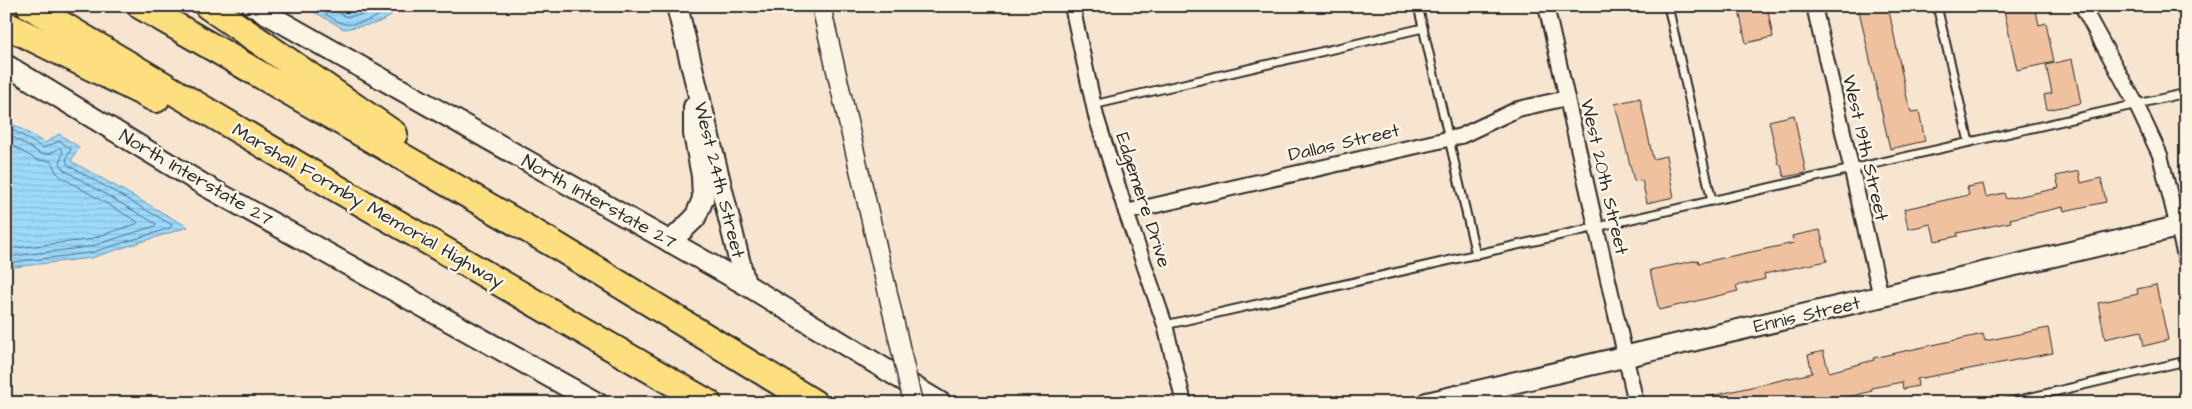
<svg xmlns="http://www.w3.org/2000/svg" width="2192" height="409" font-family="'Architects Daughter',sans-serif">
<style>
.water{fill:url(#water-rules);stroke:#6f94a9}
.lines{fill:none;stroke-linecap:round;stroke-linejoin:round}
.shore{stroke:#58717f;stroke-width:1}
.building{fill:#f0c19f;stroke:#2b2b2b}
.service-casing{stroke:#2b2b2b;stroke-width:11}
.minor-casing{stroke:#2b2b2b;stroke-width:18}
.tertiary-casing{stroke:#2b2b2b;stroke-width:21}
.secondary-casing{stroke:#2b2b2b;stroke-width:24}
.motorway-casing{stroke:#2b2b2b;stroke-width:30}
.service{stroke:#fcf5e5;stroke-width:7}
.minor{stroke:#fcf5e5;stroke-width:14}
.tertiary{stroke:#fcf5e5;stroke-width:18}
.secondary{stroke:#fcf5e5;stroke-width:20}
.motorway{stroke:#fedf80;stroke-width:26}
.tertiary-bridge-casing{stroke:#2b2b2b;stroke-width:21;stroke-linecap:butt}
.tertiary-bridge{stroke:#fcf5e5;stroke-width:18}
.labels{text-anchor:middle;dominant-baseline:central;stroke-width:5;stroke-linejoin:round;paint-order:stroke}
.street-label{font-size:19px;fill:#2b2b2b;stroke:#fcf5e5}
</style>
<defs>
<pattern id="water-rules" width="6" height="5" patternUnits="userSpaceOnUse" patternTransform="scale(1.25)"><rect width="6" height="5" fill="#9cdafd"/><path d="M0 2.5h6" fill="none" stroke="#87bbd9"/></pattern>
</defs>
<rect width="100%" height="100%" fill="#f8e5d0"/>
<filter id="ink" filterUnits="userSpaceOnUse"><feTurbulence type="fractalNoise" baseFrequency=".02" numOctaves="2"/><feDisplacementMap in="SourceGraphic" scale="10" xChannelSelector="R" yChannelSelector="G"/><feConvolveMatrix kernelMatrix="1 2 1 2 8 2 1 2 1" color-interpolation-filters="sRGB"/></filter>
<g filter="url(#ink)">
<g class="water">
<path d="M304,6H399L388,18L374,24L344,29Z"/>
<path d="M6,120L45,143L59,134L79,147L71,161L188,227L91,258L6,268Z"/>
</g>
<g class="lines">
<g class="shore">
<path d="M314,6C323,12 335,22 345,24C361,26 382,16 392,6"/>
<path d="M326,6L347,17L370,13L383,6"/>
<path d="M6,126L43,148L60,141L71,149L66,159L68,165L172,225L170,228L90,253L6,263"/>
<path d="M6,133L41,154H49L60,148L63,151L60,163L64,170L156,224L155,226L89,247L6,257"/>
<path d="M6,142L37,160L51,161L56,172L61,177L138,222L136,224L87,240L6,249"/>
</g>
</g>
<g class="building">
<path d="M1738,6H1767L1773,37L1746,43Z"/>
<path d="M1858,6H1888L1907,98L1911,112L1919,111L1925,141L1890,149Z"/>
<path d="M2003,6H2035L2039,25L2046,23L2054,62L2017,70Z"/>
<path d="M2072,59L2081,103L2047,110L2044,95L2052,93L2046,65Z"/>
<path d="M1640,98L1653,159L1666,156L1674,197L1647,203L1642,180L1634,181L1615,104Z"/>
<path d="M1794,115L1806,173L1784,177L1781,165H1779L1769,121Z"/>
<path d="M2079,171L2081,183L2101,178L2106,202L2064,211L2063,207L2010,219L2011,222L1957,233L1958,236L1935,241L1931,224L1908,229L1904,209L1969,195L1967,187L1983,184L1986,197L2004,193L2006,199L2059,188L2056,176Z"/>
<path d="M1820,230L1827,261L1764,274L1765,279L1736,286L1738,291L1659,310L1650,270L1698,260L1699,263L1794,243L1792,236Z"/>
<path d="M2156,285L2168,340L2144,346L2141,331L2105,339L2098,303L2138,294L2137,289Z"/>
<path d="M2048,328L2053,353L1917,379L1918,386L1903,389L1902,382L1871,388L1872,391L1826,403H1708L1707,397L1812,373L1808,355L1823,351L1829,372L1874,360L1873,358L1983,334L1985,341Z"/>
</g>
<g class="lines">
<defs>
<g id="service">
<path d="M1418,6L1476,255"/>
<path d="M1668,6L1712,201"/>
<path d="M1937,6L1969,142"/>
<path d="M1093,105L1423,28"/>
<path d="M1165,325L2186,93"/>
<path d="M2006,403L2186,361"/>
</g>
<g id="minor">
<path d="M1072,6L1096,116L1126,212L1165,325L1184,403"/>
<path d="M1546,6L1636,403"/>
<path d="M1814,6L1881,297"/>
<path d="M2082,6L2136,104L2160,155L2186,260"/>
<path d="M1126,212L1461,136L1518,109L1567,98"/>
</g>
<path id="tertiary" d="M821,6L886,285"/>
<g id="secondary">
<path d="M253,6L745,284L941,403"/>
<path d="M677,6L745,284"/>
<path d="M6,65L204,185L597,403"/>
<path d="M670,242L695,218L703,199L702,176L694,134V107"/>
<path d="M1427,403L2186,225"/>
</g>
<g id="motorway">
<path d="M30,6L338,189L708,403"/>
<path d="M141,6L557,246L814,403"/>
<path d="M208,6L394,134"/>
<path d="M6,25L156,99"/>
</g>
</defs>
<use href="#service" class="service-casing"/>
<use href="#minor" class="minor-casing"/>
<use href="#tertiary" class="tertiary-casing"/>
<use href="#secondary" class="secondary-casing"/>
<use href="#motorway" class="motorway-casing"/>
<use href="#service" class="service"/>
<use href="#minor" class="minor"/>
<use href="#tertiary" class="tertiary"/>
<use href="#secondary" class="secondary"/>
<use href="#motorway" class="motorway"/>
<defs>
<path id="tertiary-bridge" d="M886,285L913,403"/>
</defs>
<use href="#tertiary-bridge" class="tertiary-bridge-casing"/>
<use href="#tertiary-bridge" class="tertiary-bridge"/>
</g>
</g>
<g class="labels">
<g class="street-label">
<text transform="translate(1344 143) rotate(-13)">Dallas Street</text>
<text transform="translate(1865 148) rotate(77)">West 19th Street</text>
<text transform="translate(1604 177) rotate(77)">West 20th Street</text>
<text transform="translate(196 178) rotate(30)">North Interstate 27</text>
<text transform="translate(719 180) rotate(76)">West 24th Street</text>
<text transform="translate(1143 200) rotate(72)">Edgemere Drive</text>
<text transform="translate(599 202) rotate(29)">North Interstate 27</text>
<text transform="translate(368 206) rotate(30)">Marshall Formby Memorial Highway</text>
<text transform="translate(1807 315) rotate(-13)">Ennis Street</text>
</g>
</g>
<rect width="2192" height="409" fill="none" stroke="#fcf5e5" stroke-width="25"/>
<rect x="12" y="12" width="2167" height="384" fill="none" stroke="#2b2b2b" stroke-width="2" filter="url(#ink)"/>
</svg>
